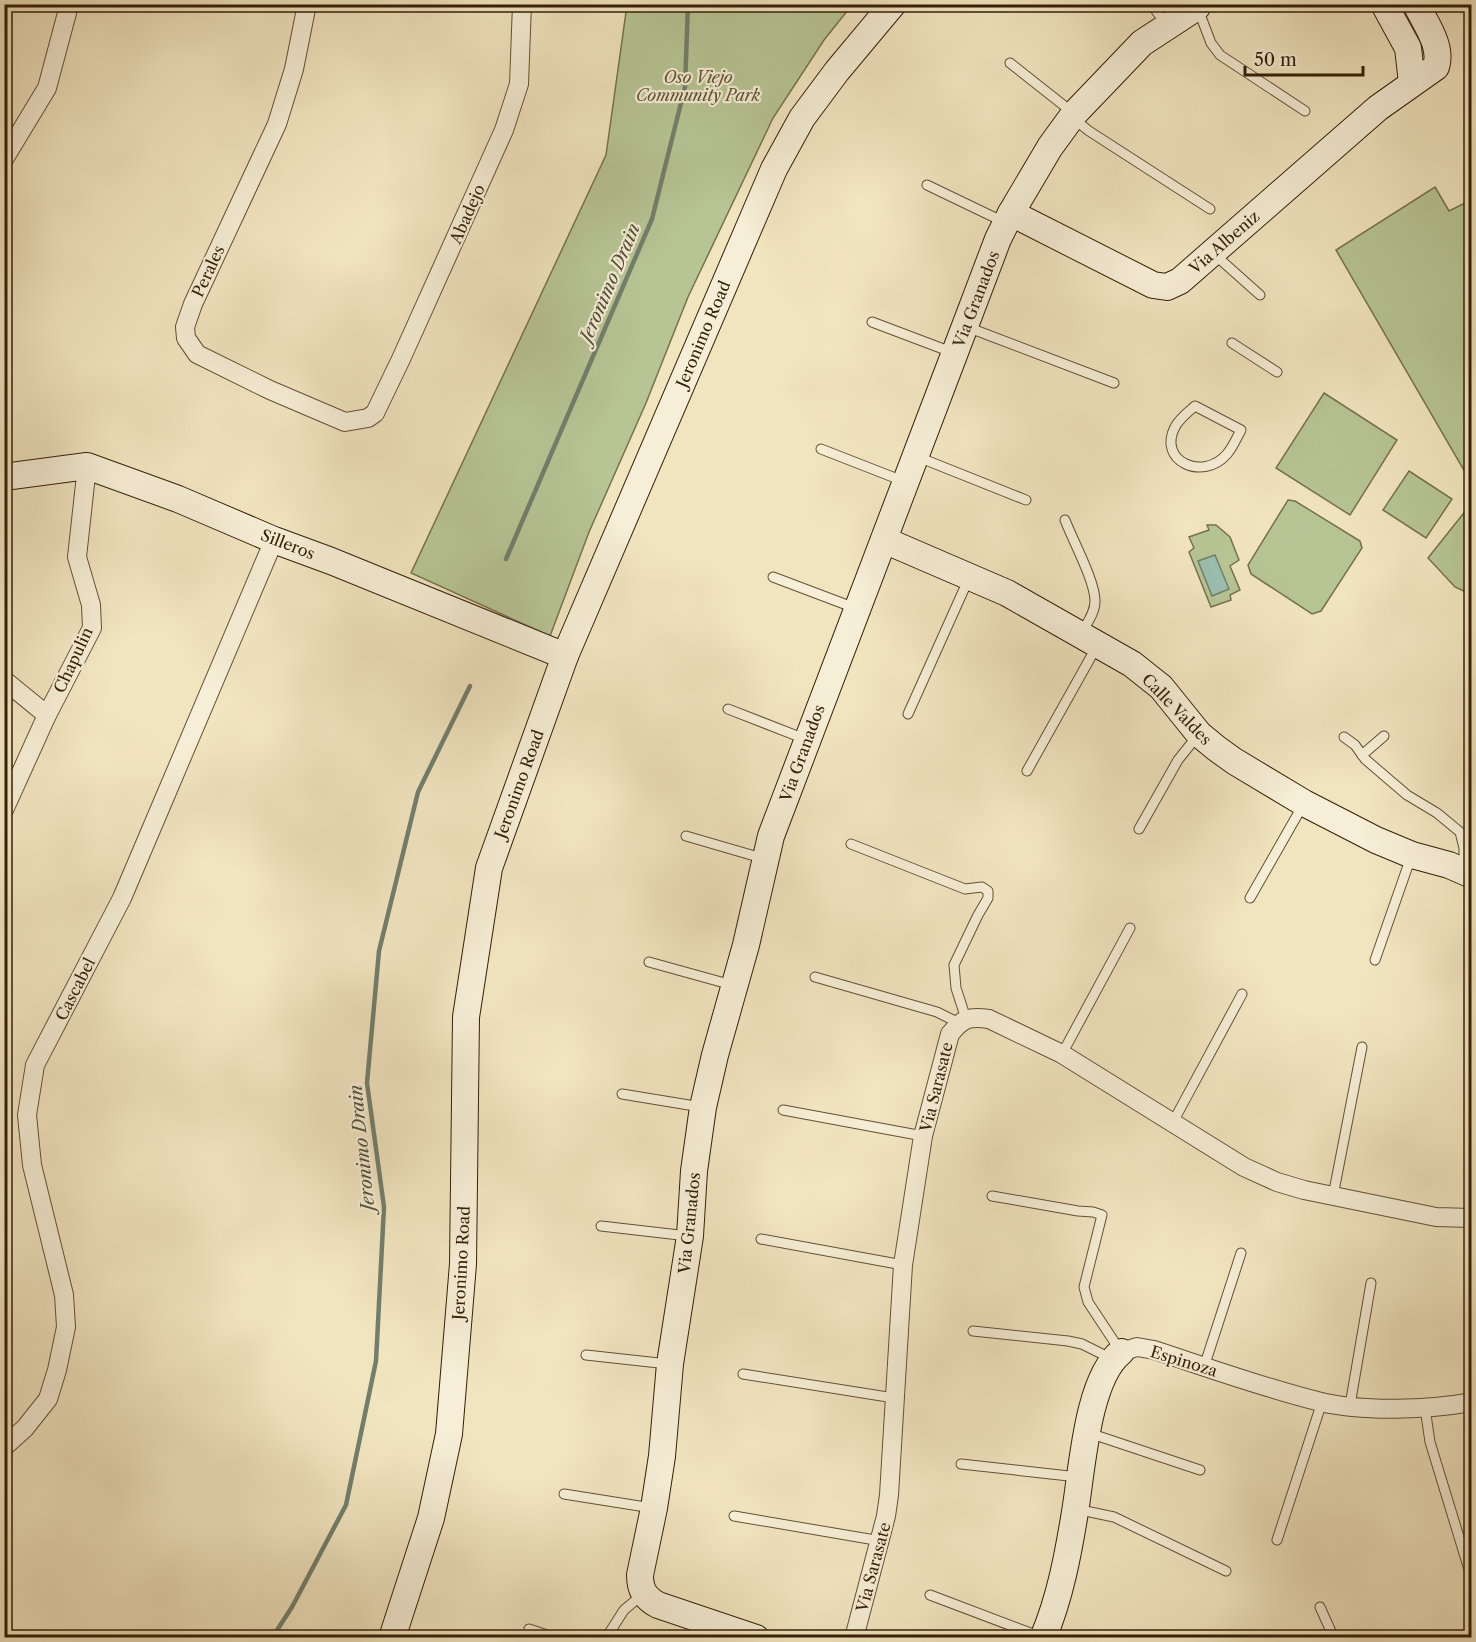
<svg xmlns="http://www.w3.org/2000/svg" width="1476" height="1642" font-family="'Libre Caslon Text',serif">
<style>
.green{fill:#b7c595;stroke:#76724e;stroke-width:1.5}
.water{fill:#9bbfb0;stroke:#727f6c;stroke-width:1.5}
.lines{fill:none;stroke-linecap:round;stroke-linejoin:round}
.stream{stroke:#727f6c;stroke-width:4.5}
.lane-casing{stroke:#635034;stroke-width:11}
.street-casing{stroke:#635034;stroke-width:20}
.secondary-casing{stroke:#341f06;stroke-width:28}
.lane{stroke:#f6eed6;stroke-width:9}
.street{stroke:#f6eed6;stroke-width:18}
.secondary{stroke:#f6eed6;stroke-width:26}
.labels{text-anchor:middle;dominant-baseline:central;stroke-width:4.5;stroke-linejoin:round;paint-order:stroke}
.park-label{font-size:16px;font-style:italic;fill:#5b5131;stroke:#f6eed6}
.street-label{font-size:16px;fill:#341f06;stroke:#f6eed6}
.water-label{font-size:18px;font-style:italic;fill:#534f39;stroke:#f6eed6}
</style>
<rect width="100%" height="100%" fill="#f1e5c0"/>
<filter id="stains"><feTurbulence type="fractalNoise" baseFrequency=".00333" numOctaves="4"/><feColorMatrix values="0 0 0 0 .2 0 0 0 0 .09 0 0 0 0 .02 0 0 0 .5 -.17"/></filter>
<radialGradient id="worn" r=".72"><stop offset=".6" stop-color="#630" stop-opacity="0"/><stop offset="1" stop-color="#630" stop-opacity=".3"/></radialGradient>
<g class="green">
<path d="M627,5H852L824,40L773,118L688,297L646,403L589,532L550,636L411,573L606,155Z"/>
<path d="M1435,187L1449,211L1471,200L1472,477L1469,479L1336,250Z"/>
<path d="M1324,393L1397,440L1350,515L1276,468Z"/>
<path d="M1409,471L1452,499L1426,538L1383,510Z"/>
<path d="M1288,500L1295,501L1360,541L1362,548L1321,611L1312,614L1251,574L1248,565Z"/>
<path d="M1471,504L1472,594H1470L1455,587L1428,558Z"/>
<path d="M1207,525H1216L1230,537L1239,560L1230,566L1240,590L1230,595L1231,600L1211,607L1189,552L1194,548L1189,537L1209,530Z"/>
</g>
<path class="water" d="M1215,555L1229,589L1212,596L1198,561Z"/>
<g class="lines">
<g class="stream">
<path d="M506,559L652,219L685,87L688,4"/>
<path d="M272,1638L292,1607L346,1505L376,1361L384,1207L367,1083L379,951L418,792L470,686"/>
</g>
<defs>
<g id="lane">
<path d="M1151,4L1166,24"/>
<path d="M1198,9L1211,43L1220,55L1305,111"/>
<path d="M1010,63L1072,112"/>
<path d="M1074,119L1089,131L1210,209"/>
<path d="M927,185L1004,222"/>
<path d="M1214,254L1260,295"/>
<path d="M872,322L954,353"/>
<path d="M967,327L1114,383"/>
<path d="M1232,343L1277,372"/>
<path d="M1195,406L1241,430C1237,437 1233,447 1227,454C1203,482 1157,461 1175,427C1179,419 1188,412 1195,406Z"/>
<path d="M821,449L903,481"/>
<path d="M918,457L1026,500"/>
<path d="M1065,520C1073,541 1095,581 1095,601C1095,613 1087,623 1082,632"/>
<path d="M773,577L855,608"/>
<path d="M728,709L805,739"/>
<path d="M908,714L969,578"/>
<path d="M1344,737L1355,745L1365,759L1407,795L1437,813L1460,832L1464,848V868"/>
<path d="M1362,755L1384,736"/>
<path d="M1027,771L1097,646"/>
<path d="M1139,829L1178,760L1198,735"/>
<path d="M686,836L765,859"/>
<path d="M851,844L965,889L982,887L988,891V898L978,915L954,965L956,988L966,1019"/>
<path d="M1250,898L1303,805"/>
<path d="M1375,960L1411,857"/>
<path d="M649,962L732,985"/>
<path d="M815,977L937,1012L959,1023"/>
<path d="M1062,1054L1130,928"/>
<path d="M622,1094L701,1107"/>
<path d="M783,1110L923,1136"/>
<path d="M1173,1122L1242,994"/>
<path d="M992,1196L1078,1211L1093,1212L1102,1215L1084,1287L1088,1302L1121,1352"/>
<path d="M1333,1196L1362,1047"/>
<path d="M601,1226L688,1236"/>
<path d="M761,1239L903,1265"/>
<path d="M973,1331L1068,1341L1082,1344L1112,1359"/>
<path d="M586,1355L668,1364"/>
<path d="M1204,1367L1241,1253"/>
<path d="M743,1374L894,1398"/>
<path d="M1350,1405L1371,1283"/>
<path d="M1425,1408L1430,1442L1470,1573"/>
<path d="M1089,1433L1200,1470"/>
<path d="M961,1464L1078,1477"/>
<path d="M564,1494L652,1508"/>
<path d="M1076,1509L1114,1517L1226,1571"/>
<path d="M734,1516L881,1541"/>
<path d="M1277,1540L1322,1402"/>
<path d="M930,1595L1041,1637"/>
<path d="M1320,1607L1334,1638"/>
<path d="M529,1629L556,1638"/>
<path d="M1049,1630L1066,1638"/>
<path d="M606,1638L624,1610L643,1594"/>
</g>
<g id="street">
<path d="M307,4L294,69L277,124L193,304L185,327L186,338L197,354L270,390L345,422L368,418L375,413L401,359L504,130L519,84L522,4"/>
<path d="M4,159L47,88L67,13L65,4"/>
<path d="M4,680L47,715"/>
<path d="M4,810L47,715L92,628L91,605L77,557L87,466"/>
<path d="M1121,1352L1137,1347L1154,1350C1209,1368 1264,1388 1321,1402C1363,1412 1428,1410 1472,1402"/>
<path d="M4,1447L25,1428L48,1399L57,1370L66,1327L64,1295L32,1165L27,1115L35,1065L122,898L274,540"/>
<path d="M854,1638L886,1516L889,1495L903,1265L923,1136L950,1034C963,1018 969,1016 989,1019L1062,1054L1244,1167L1277,1182L1304,1190L1436,1217L1472,1218"/>
</g>
<g id="secondary">
<path d="M1384,4L1408,48L1412,83"/>
<path d="M1011,213L1153,285L1167,287L1180,281L1378,108L1436,67C1443,46 1425,23 1416,4"/>
<path d="M4,477L87,466L178,499L274,540L331,561L565,656"/>
<path d="M884,540L1007,593L1132,664L1161,687L1199,734L1216,748L1234,761L1304,803L1376,840L1412,855L1449,865L1472,875"/>
<path d="M392,1638L431,1518L449,1434L463,1264L466,1017L489,868L565,656L774,169L802,118L837,71L893,4"/>
<path d="M756,1638L658,1605C645,1598 640,1590 640,1575L654,1508L662,1456L670,1364L690,1236L694,1171L703,1107L715,1055L746,945L771,836L965,326L998,239L1011,213L1050,147L1074,114L1142,43L1197,7"/>
<path d="M1043,1638C1060,1598 1068,1555 1075,1512C1082,1471 1087,1379 1121,1352"/>
</g>
</defs>
<use href="#lane" class="lane-casing"/>
<use href="#street" class="street-casing"/>
<use href="#secondary" class="secondary-casing"/>
<use href="#lane" class="lane"/>
<use href="#street" class="street"/>
<use href="#secondary" class="secondary"/>
</g>
<g class="labels">
<g class="park-label">
<text x="698" y="77">Oso Viejo<tspan x="698" dy="18">Community Park</tspan></text>
</g>
<g class="street-label">
<text transform="translate(467 214) rotate(-66)">Abadejo</text>
<text transform="translate(1224 242) rotate(-41)">Via Albeniz</text>
<text transform="translate(208 271) rotate(-65)">Perales</text>
<text transform="translate(976 299) rotate(-69)">Via Granados</text>
<text transform="translate(703 334) rotate(-67)">Jeronimo Road</text>
<text transform="translate(288 544) rotate(21)">Silleros</text>
<text transform="translate(73 660) rotate(-65)">Chapulin</text>
<text transform="translate(1177 709) rotate(46)">Calle Valdes</text>
<text transform="translate(802 753) rotate(-70)">Via Granados</text>
<text transform="translate(519 784) rotate(-70)">Jeronimo Road</text>
<text transform="translate(75 989) rotate(-63)">Cascabel</text>
<text transform="translate(936 1087) rotate(-76)">Via Sarasate</text>
<text transform="translate(689 1223) rotate(-84)">Via Granados</text>
<text transform="translate(461 1263) rotate(-87)">Jeronimo Road</text>
<text transform="translate(1184 1361) rotate(17)">Espinoza</text>
<text transform="translate(873 1567) rotate(-75)">Via Sarasate</text>
</g>
<g class="water-label">
<text transform="translate(610 283) rotate(-67)">Jeronimo Drain</text>
<text transform="translate(362 1148) rotate(-96)">Jeronimo Drain</text>
</g>
</g>
<rect width="1476" height="1642" fill="none" stroke="#f1e5c0" stroke-width="24"/>
<rect x="6" y="6" width="1464" height="1630" fill="none" stroke="#341f06" stroke-width="3"/>
<rect x="12" y="12" width="1452" height="1618" fill="none" stroke="#341f06" stroke-width="1.5"/>
<path d="M1245 66v9h118v-9" fill="none" stroke="#341f06" stroke-width="3"/>
<text x="1254" y="66" font-size="18" fill="#341f06" stroke="#f6eed6" stroke-width="4.5" paint-order="stroke">50 m</text>
<rect width="100%" height="100%" filter="url(#stains)"/>
<rect width="100%" height="100%" fill="url(#worn)"/>
</svg>
